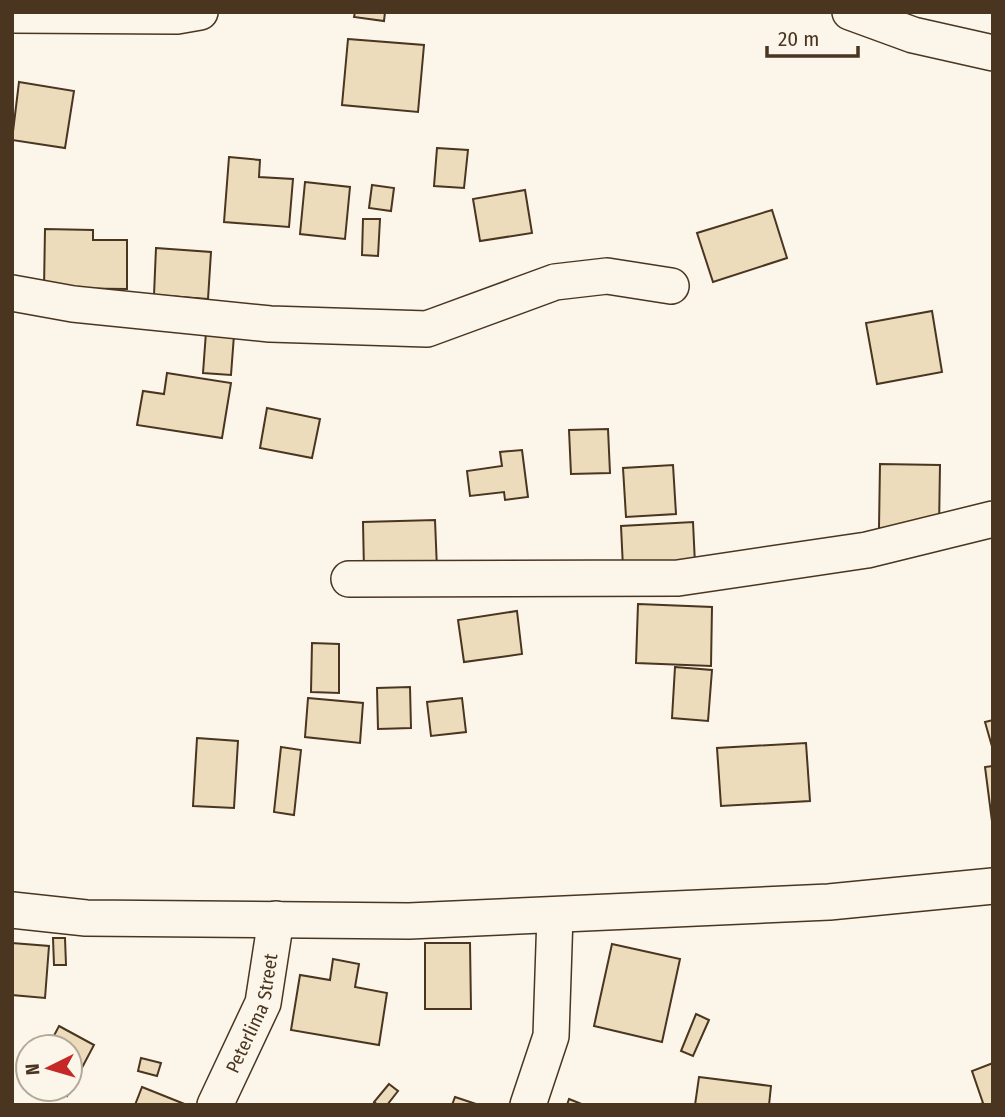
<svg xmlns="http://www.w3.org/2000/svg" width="1005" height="1117" font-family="'Fira Sans Condensed',sans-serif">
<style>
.building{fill:#ecdcbc;stroke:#4a3520;stroke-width:2}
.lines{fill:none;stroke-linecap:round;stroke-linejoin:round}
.minor-casing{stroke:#4a3520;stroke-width:38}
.minor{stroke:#fbf6e9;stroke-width:35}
.labels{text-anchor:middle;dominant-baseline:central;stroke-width:5;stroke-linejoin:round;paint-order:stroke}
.street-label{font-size:19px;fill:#4a3520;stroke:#fbf6e9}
</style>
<rect width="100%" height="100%" fill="#fbf6e9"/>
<g class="building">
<path d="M355,12H385L384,21L354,17Z"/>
<path d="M348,39L424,45L418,112L342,105Z"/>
<path d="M19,82L74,91L65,148L12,140Z"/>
<path d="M437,148L468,150L464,188L434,186Z"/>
<path d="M229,157L260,160L259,177L293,179L289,227L224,222Z"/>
<path d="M305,182L350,187L345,239L300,234Z"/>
<path d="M372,185L394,188L391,211L369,208Z"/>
<path d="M525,190L532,233L480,241L473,199Z"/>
<path d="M772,210L787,258L713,282L697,233Z"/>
<path d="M363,219H380L378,256L362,255Z"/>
<path d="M45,229L93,230V240H127V289L44,288Z"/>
<path d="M156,248L211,252L208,299L154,295Z"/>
<path d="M932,311L942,372L877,384L866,323Z"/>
<path d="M206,332L234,335L231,375L203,373Z"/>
<path d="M167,373L231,383L222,438L137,425L143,391L164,394Z"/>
<path d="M267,408L320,419L312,458L260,448Z"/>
<path d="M608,429L610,473L571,474L569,430Z"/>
<path d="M522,450L528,497L505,500L504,492L470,496L467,471L502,466L500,452Z"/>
<path d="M880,464L940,465L939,529L879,528Z"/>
<path d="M673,465L676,514L626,517L623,468Z"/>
<path d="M435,520L437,569L364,571L363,522Z"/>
<path d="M693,522L695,564L623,568L621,526Z"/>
<path d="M638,604L712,607L711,666L636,663Z"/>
<path d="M517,611L522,654L464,662L458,620Z"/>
<path d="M312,643L339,644V693L311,692Z"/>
<path d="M675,667L712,670L708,721L672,718Z"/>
<path d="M410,687L411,728L378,729L377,688Z"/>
<path d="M308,698L363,703L360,743L305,737Z"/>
<path d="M462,698L466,732L431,736L427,702Z"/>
<path d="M993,720V750L985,722Z"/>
<path d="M197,738L238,741L234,808L193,806Z"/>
<path d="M806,743L810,801L721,806L717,748Z"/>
<path d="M281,747L301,750L294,815L274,812Z"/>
<path d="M993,766V829L985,767Z"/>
<path d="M53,938H65L66,965H54Z"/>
<path d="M12,943L49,946L45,998L12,995Z"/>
<path d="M425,943H470L471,1009H425Z"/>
<path d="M612,944L680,959L662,1042L594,1026Z"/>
<path d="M333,959L359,964L355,987L387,993L379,1045L291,1030L300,975L330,980Z"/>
<path d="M696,1014L709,1020L693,1056L681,1051Z"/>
<path d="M59,1026L94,1045L67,1096L55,1089H70V1047H48Z"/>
<path d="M141,1058L161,1063L157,1076L138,1071Z"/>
<path d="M993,1063V1105H979L983,1103L972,1071Z"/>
<path d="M699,1077L771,1086L769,1105H695Z"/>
<path d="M389,1084L398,1091L387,1105H378L374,1102Z"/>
<path d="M142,1087L187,1105H135Z"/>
<path d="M455,1097L479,1105H452Z"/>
<path d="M569,1099L584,1105H567Z"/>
</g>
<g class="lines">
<defs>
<g id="minor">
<path d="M850,12L913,35L993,53"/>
<path d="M12,15L177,16L200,12"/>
<path d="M12,293L73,304L270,324L427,329L555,282L607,276L671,286"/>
<path d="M349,579L678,578L867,550L993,519"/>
<path d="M12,910L86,918L409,921L829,902L993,886"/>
<path id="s1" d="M215,1105L263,1003L276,919"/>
<path d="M528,1105L551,1036L555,915"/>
</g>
</defs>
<use href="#minor" class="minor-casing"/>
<use href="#minor" class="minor"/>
</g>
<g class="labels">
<g class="street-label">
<text stroke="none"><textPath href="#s1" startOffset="100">Peterlima Street</textPath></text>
</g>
</g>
<rect width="1005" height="1117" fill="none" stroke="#4a3520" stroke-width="28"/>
<g transform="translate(49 1068) rotate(265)"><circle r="33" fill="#fbf6e9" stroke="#b4a999" stroke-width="2"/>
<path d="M0-5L12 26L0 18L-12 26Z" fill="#c62828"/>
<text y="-10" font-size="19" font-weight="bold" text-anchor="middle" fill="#4a3520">N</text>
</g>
<path d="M767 46v10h91v-10" fill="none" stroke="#4a3520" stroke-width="3.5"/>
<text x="778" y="46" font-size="21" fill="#4a3520" stroke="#fbf6e9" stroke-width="5" paint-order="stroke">20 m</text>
</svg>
